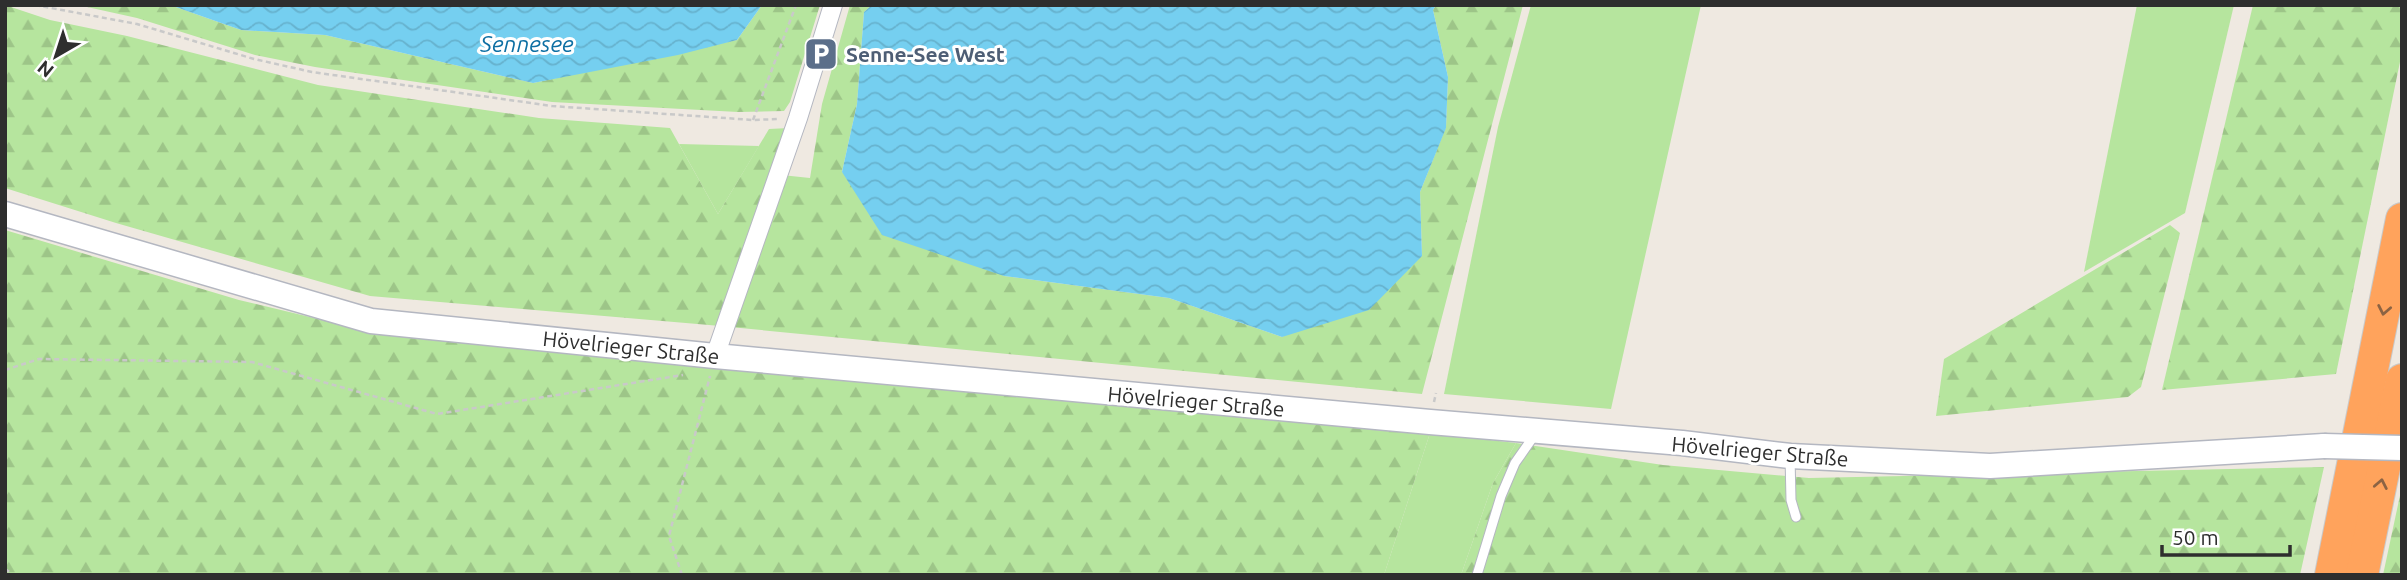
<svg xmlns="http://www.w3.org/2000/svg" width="2407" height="580" font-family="Ubuntu,sans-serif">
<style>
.grass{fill:#b6e59e}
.forest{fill:url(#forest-firs)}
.water{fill:url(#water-waves)}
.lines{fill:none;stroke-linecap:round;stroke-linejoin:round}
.lane-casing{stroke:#b4b7c1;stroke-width:11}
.street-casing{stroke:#b4b7c1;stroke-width:20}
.secondary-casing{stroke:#b4b7c1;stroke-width:27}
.highway-casing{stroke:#c9c9c9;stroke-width:34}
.path{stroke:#c9c9c9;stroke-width:2.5;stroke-dasharray:5 3.5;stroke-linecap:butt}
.lane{stroke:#fff;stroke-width:9}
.street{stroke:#fff;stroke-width:18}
.secondary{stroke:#fff;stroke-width:24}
.highway{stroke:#ffa35c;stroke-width:32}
.secondary-bridge-casing{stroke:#b4b7c1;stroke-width:27;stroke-linecap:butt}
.secondary-bridge{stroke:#fff;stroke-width:24}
.oneway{stroke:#8c6343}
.labels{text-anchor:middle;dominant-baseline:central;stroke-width:6;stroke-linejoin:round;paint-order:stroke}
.service-label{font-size:21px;font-weight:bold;fill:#4e5e75;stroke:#fff;text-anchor:start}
.street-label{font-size:21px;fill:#2e2e2e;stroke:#fff}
.water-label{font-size:23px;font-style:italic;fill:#0d6fa3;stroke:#fff}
</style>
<defs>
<pattern id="forest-firs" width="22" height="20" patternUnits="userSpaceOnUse" patternTransform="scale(1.75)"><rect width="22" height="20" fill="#b6e59e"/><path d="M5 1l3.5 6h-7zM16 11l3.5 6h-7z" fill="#9dc588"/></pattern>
<pattern id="water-waves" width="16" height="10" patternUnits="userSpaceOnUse" patternTransform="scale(1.75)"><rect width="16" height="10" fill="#75cff0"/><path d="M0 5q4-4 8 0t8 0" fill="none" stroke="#66b2ce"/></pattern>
</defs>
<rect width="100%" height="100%" fill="#efe9e1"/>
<g class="grass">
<path d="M1531,5H1701L1611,409L1444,394L1498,127Z"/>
<path d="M2137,5H2234L2185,213L2084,272Z"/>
<path d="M679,144L759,146L718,214Z"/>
<path d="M1430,433L1516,443L1493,483L1461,575H1384Z"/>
</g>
<g class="forest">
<path d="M5,5L50,20L127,36L318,85L539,118L670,128L718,214L769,129L789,128L772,174L810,178L822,104L850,5H872L864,12L857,104L842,172L1004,276L1169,298L1282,337L1422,256L1420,192L1446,127L1448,77L1433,10L1436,5H1523L1422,394L709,325L370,296L116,223L5,188Z"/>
<path d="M78,5H170L241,30L325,35L533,83L737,40L762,5H820L790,102L784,111L738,112L552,102L315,67L255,55L137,18Z"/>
<path d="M2253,5H2402V52L2336,374L2162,390Z"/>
<path d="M2170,225L2180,233L2141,387L2128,397L1936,416L1944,359Z"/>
<path d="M5,230L239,300L368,331L1430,433L1384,575H5Z"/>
<path d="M1516,443L1663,465L1809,478L2324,467L2300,575H1461L1493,483Z"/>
<path d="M2402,486V575H2383Z"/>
</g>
<g class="water">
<path d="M170,5H762L737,40L678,55L533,83L325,35L241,30Z"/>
<path d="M872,5H1436L1433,10L1448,77L1446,128L1420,192L1422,256L1369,310L1282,337L1169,298L1004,276L882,235L842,172L857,104L864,12Z"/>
</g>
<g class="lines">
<defs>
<g id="lane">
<path d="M1790,457L1791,500L1796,517"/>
<path d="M1477,575L1501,496L1515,463L1536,433"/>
</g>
<path id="street" d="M715,356L798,118L833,5"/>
<path id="secondary" d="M5,214L371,321L715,356L1430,422L1682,443L1790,456L1990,466L2324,446"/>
<g id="highway">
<path d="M2331,575L2402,219"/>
<path d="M2362,575L2402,380"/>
</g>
</defs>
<use href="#lane" class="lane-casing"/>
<use href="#street" class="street-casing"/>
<use href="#secondary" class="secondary-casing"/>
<use href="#highway" class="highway-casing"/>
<g class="path">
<path d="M35,5L137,24L254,59L312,72L552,106L753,120L779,119"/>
<path d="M753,120L796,5"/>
<path d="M5,370L39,359L252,362L437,414L683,375"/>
<path d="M1434,402L1436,393"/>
<path d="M5,569L14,575"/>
<path d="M682,575L669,536L710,376"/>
</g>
<use href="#lane" class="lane"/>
<use href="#street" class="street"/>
<use href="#secondary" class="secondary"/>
<use href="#highway" class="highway"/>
<defs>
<path id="secondary-bridge" d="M2324,446L2402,448"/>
</defs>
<use href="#secondary-bridge" class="secondary-bridge-casing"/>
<use href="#secondary-bridge" class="secondary-bridge"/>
</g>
<defs><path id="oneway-chevron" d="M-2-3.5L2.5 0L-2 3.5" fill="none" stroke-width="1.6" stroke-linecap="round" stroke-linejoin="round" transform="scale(1.75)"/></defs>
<g class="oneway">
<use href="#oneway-chevron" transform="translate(2384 310) rotate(101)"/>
<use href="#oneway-chevron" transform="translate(2381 484) rotate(-79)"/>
</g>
<defs>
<symbol id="parking-square" viewBox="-11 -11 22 22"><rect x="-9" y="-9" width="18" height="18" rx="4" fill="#5c6f8a" stroke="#fff"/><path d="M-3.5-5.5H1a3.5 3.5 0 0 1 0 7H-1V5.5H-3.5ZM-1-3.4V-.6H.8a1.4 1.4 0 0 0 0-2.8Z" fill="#fff"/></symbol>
</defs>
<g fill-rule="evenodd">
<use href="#parking-square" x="802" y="35" width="38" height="38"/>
</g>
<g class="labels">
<g class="service-label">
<text x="846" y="54">Senne-See West</text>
</g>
<g class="street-label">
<text transform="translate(631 347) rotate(6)">Hövelrieger Straße</text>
<text transform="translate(1196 401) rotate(5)">Hövelrieger Straße</text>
<text transform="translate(1760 451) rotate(5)">Hövelrieger Straße</text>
</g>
<g class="water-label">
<text x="527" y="43">Sennesee</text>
</g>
</g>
<rect width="2407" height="580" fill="none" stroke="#2e2e2e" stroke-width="14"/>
<g transform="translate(56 56) rotate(219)" stroke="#ffffff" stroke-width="5" paint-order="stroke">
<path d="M0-5L12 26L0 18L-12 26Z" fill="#2e2e2e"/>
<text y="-10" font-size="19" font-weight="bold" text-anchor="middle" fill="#2e2e2e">N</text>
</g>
<path d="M2162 545v10h128v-10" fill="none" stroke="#2e2e2e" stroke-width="3.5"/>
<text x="2172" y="545" font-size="21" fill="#2e2e2e" stroke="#ffffff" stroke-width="5" paint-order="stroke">50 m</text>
</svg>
